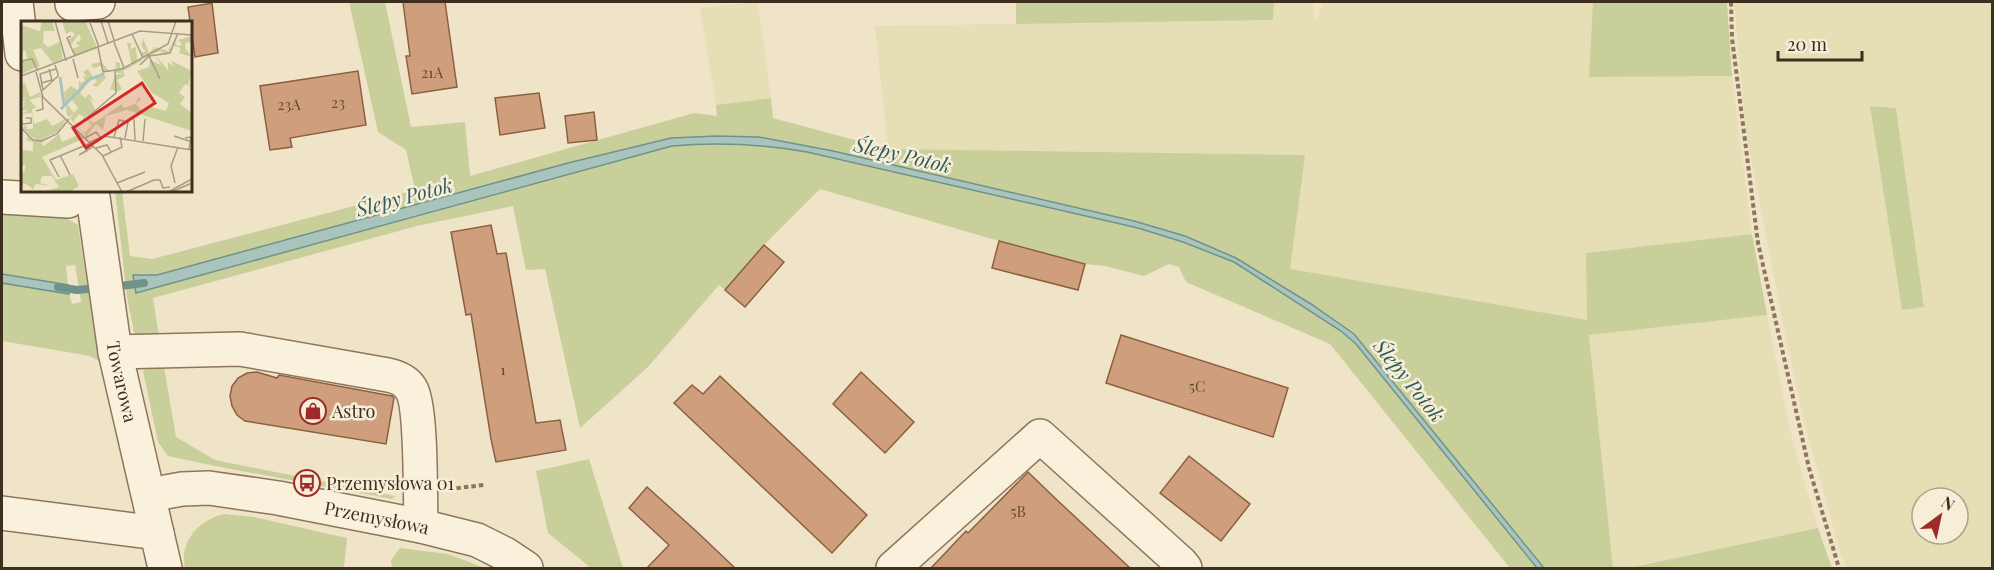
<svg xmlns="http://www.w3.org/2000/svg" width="1994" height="570" font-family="'Playfair Display',serif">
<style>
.farmland{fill:#e6deb5;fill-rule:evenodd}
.green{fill:#c9cf9b}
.water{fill:#a9c4bc;stroke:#6f938a;stroke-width:1.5}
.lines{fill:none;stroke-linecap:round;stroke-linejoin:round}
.stream{stroke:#6f938a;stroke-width:8}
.building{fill:#cf9f7d;stroke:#8d5f41;stroke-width:1.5}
.minor-casing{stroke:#8d765c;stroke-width:36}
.path{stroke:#8d765c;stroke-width:4;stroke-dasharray:4.5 3;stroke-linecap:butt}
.minor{stroke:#faf1dc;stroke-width:33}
.labels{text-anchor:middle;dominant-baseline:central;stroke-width:5;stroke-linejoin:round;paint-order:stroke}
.number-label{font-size:15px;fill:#624a37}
.street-label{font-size:18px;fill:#3d2e20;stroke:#f7eed8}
.poi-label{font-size:18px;fill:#3d2e20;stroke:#f7eed8;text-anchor:start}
.water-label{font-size:20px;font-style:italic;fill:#2f5d5a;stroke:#f7eed8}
.inset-river{fill:none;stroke:#a9c4bc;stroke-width:3}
.inset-road{fill:none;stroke:#a89b85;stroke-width:1.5}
.view{fill:#d62828;fill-opacity:0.15;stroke:#d62828;stroke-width:3}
.inset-edge{fill:none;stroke:#3d2e20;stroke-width:3}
</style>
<rect width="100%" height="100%" fill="#f0e4c8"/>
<g class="farmland">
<path d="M758,2L771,98L716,105L700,8Z"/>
<path d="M1288,2H1313L1314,19H1318L1323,2H1593L1589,77L1732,76L1752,234L1586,253L1588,320L1290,269L1304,155L888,149L875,26L1273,20L1274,3Z"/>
<path d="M1734,2H1992V568H1847L1841,555L1804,422L1784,329L1746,132ZM1870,106L1896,108L1924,306L1902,310ZM1922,498H1958V534H1922Z"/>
<path d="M1767,315L1793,443L1818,528L1629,568H1613L1589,335Z"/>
</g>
<g class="green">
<path d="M349,2H385L411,127L465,122L470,176L694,113L717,116L716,105L771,98L773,118L888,149L1305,155L1290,269L1587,320L1586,253L1752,234L1767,315L1589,335L1613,568H1544L1354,334L1311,304L1236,258L1185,236L1134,221L833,151L759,137L717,136L671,138L157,275H134L136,292L424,215L672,146C718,142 761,144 807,152L1138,228L1183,242L1234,262L1341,331L1356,344L1537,568H1510L1330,344L1186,282L1179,267L1169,264L1144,276L1105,266L1085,264L999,241L820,189L764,245L725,290L719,285L648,367L580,428L545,269L526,270L513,206L417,226L153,298L160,343L135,337L127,297L115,191H122L130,256L152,259L415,190L406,150L378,132Z"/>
<path d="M1016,2H1288L1274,3L1273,20L1016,24Z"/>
<path d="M1593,2H1727L1732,76L1589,77Z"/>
<path d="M1870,106L1896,108L1924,307L1902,310Z"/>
<path d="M2,212L63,216L78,225L99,361L90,356L2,341V283L69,294L72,304L81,302L75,265L66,266L68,285L2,274Z"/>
<path d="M163,361L176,437L215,460L395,496L392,499L215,466L168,456L158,442L143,371L150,365Z"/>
<path d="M589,459L623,568H591L548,533L536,471Z"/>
<path d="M224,514L254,517L347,538L344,568H185C179,541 199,520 224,514Z"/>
<path d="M1818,528L1832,568H1629Z"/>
<path d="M400,548L448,554L485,568H392L391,560Z"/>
</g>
<g class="water">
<path d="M717,136L759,137L833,151L1134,221L1185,236L1236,258L1311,304L1354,334L1544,568H1537L1356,344L1341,331L1234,262L1183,242L1138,228L807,152C762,144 718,142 672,146L136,293L133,275H157L568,163L671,138Z"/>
<path d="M2,274L68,285L69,294L2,283Z"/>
</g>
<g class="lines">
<g class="stream">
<path d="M58,287L77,290L99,288"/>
<path d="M112,287L144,283"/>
</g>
</g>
<g class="building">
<path d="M403,2H445L457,87L412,94L406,56H410Z"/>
<path d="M212,3L218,53L195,57L188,7Z"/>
<path d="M358,71L366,125L290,138L292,147L270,150L260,86Z"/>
<path d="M539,93L545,128L500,135L495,98Z"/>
<path d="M594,112L597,140L568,143L565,116Z"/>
<path d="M491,225L497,254L506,253L536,423L560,420L566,450L496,462L491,439L471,314L466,315L451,232Z"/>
<path d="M999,241L1085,264L1078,290L992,268Z"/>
<path d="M764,245L784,262L745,307L725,290Z"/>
<path d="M1121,335L1288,388L1273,437L1106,383Z"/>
<path d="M257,372L277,378L279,375L392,396L394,398L386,444L245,421L237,415L232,406L230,396L232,386L238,378L247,373Z"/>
<path d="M861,372L914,422L885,453L833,404Z"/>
<path d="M720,376L867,515L832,553L674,403L692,385L703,394Z"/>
<path d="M1189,456L1250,504L1221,541L1160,493Z"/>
<path d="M1028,472L1057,500L1130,568H931L966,531L968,533Z"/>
<path d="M647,487L696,531L735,568H647L669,545L629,508Z"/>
</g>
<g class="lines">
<defs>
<g id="minor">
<path d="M16,2L22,54"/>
<path d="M72,4L98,2"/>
<path id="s1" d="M92,190L115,352L165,568"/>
<path d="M2,197L68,201"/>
<path d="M115,352L240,349L388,375C397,377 406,380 411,389C422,406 420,500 421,526"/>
<path id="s2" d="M149,495L182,489L209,488L278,498L421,526L477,540L505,554L526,568"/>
<path d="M2,513L157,533"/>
<path d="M893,568L1040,436L1181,563L1185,568"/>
</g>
</defs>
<use href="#minor" class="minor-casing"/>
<g class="path">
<path d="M1731,2L1732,38L1758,243L1809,468L1839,568"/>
<path d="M449,489L484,485"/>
</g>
<use href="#minor" class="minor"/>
</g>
<defs>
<symbol id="shop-ring" viewBox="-11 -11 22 22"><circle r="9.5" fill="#f7eed8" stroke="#9e2a2b" stroke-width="1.5"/><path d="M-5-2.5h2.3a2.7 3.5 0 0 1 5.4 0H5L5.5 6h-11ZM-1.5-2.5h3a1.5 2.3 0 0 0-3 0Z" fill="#9e2a2b"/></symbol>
<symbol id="bus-ring" viewBox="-11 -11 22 22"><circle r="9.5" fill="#f7eed8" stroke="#9e2a2b" stroke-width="1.5"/><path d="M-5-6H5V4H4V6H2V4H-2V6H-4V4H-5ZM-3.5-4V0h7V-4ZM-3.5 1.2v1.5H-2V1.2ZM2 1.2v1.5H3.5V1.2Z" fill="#9e2a2b"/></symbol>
</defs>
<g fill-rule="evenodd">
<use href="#shop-ring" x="298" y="396" width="30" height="30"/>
<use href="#bus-ring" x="292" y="468" width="30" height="30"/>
</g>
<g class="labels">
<g class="number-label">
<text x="432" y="72">21A</text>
<text x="338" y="102">23</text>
<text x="289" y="104">23A</text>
<text x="503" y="369">1</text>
<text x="1197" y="386">5C</text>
<text x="1018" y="511">5B</text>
</g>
<g class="street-label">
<text stroke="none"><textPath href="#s1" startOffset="194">Towarowa</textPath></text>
<text stroke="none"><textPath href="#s2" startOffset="231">Przemysłowa</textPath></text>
</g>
<g class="poi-label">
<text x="332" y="411">Astro</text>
<text x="326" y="483">Przemysłowa 01</text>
</g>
<g class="water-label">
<text transform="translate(903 154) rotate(13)">Ślepy Potok</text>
<text transform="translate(404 196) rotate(-15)">Ślepy Potok</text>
<text transform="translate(1410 380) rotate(51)">Ślepy Potok</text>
</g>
</g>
<g transform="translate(21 21)">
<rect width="171" height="171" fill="#f0e4c8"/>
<path d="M21,0H31L34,10H23L22,22L27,26L39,21L42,38L32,42L20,27L12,29L19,45L0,53V40H7L4,29L0,31V4L19,10ZM41,0H64L76,26L45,39L53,34L51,28L59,25L54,22L60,19L58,13L50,24L47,19L54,14L51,10L45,13ZM156,13L154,23L158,25L161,23L157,19L171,15V22L165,21L164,27L171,36L158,32L160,27L150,24V28L146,33L139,30L122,36L119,32L125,30L122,28L119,19L121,23L122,17L128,32L134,26L147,30ZM106,22H111L109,28L115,26L116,39H122L102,50L104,55L96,59L101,68L96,71L90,68L88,72L94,54L102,53L94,51L95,42L92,41L99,42V47L111,44ZM134,34L147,49V41L154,46L149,39L171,50L167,63L171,66L164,63L158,72L164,76L159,83L171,92V110L106,89L85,95L82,109L75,103L65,116L56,105L63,112L71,104L65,98L73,102L101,83L103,87L114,83L118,76L120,78L115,83L121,90L127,85L145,90L148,82L131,72L116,50L128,46L129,39L140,44ZM80,41L89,51H82L85,57L76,66L71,64L76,61L74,57L69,59L59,72L64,77L68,73L74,81L69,77L74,89L61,99L63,96L58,93L53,99L55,104L49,97L57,87L51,79L46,83L53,92L48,96L46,94L43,71L50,65L58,70V57L59,62L64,60L62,55L66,56L62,51L67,48L72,56L82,53L80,45L72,47L70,43ZM4,62L9,76L19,71L21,75L9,79L15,87L11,88L13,103L26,98L31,105L46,97L37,111L16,120L1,107L5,104L6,108H12V102L11,92L0,93L7,89H0L4,84L0,83L5,81L0,79L6,77L0,78V63ZM38,113L41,121L59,113L64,117L21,136L35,159L52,153L58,165L49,171H21L38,166L31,155H21L19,162L30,165L15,163L10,171L11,167L3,162L0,168V150L3,151L5,144L0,145L2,121L1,129L12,130V121L5,119L7,114L13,120L29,117L20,122L23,125Z" fill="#c9cf9b"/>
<path class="inset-river" d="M39,56L43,84M40,88L69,58L83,53"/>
<path class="inset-road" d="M34,0L45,40M80,0L87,22M87,0L93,19M69,2L78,26M111,13L122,37M50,15L46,17L54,35M93,21L103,47M77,26L82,51L101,48L147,23L155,0M128,35L139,58M52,38L57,57M0,40L11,38L17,50M34,44L37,53V55L22,69L19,53L35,48M119,44L128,35L149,32L157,12M15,51L22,76L81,134L101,171M0,55L119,10L171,14M20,62L31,59L28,48M15,90L22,88L21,75M113,98L114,119M1,103L10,102V97H5M55,106L95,72L94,50M0,107L12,119L20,120L36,113L48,98M153,115L171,121M93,116L98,99L107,101L104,117M64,117L75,111L79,116M164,117L170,116L168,128M122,120L124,98M69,121L83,115L171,129M75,127L86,124L90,131M67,129L58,134L73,125M39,134L49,154M82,135L101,126L99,116M38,156L29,139L70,122M96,162L124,151M154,162L150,145L157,126M105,171L133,159H139L142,167L149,166M147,171L171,158M150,171L171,162"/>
<path class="view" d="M121,62L134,82L65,127L52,107Z"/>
<rect width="171" height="171" class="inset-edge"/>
</g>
<rect width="1994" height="570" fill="none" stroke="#3d2e20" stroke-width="6"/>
<g transform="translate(1940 516) rotate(33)"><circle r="28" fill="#f7eed8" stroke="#ada18e" stroke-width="1.5"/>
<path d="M0-4.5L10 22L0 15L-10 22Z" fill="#9e2a2b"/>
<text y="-9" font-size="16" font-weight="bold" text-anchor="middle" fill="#3d2e20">N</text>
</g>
<path d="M1778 51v9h84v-9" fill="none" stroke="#3d2e20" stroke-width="3"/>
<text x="1787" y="51" font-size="18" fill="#3d2e20" stroke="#f7eed8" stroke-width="4.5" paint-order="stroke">20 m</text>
</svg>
